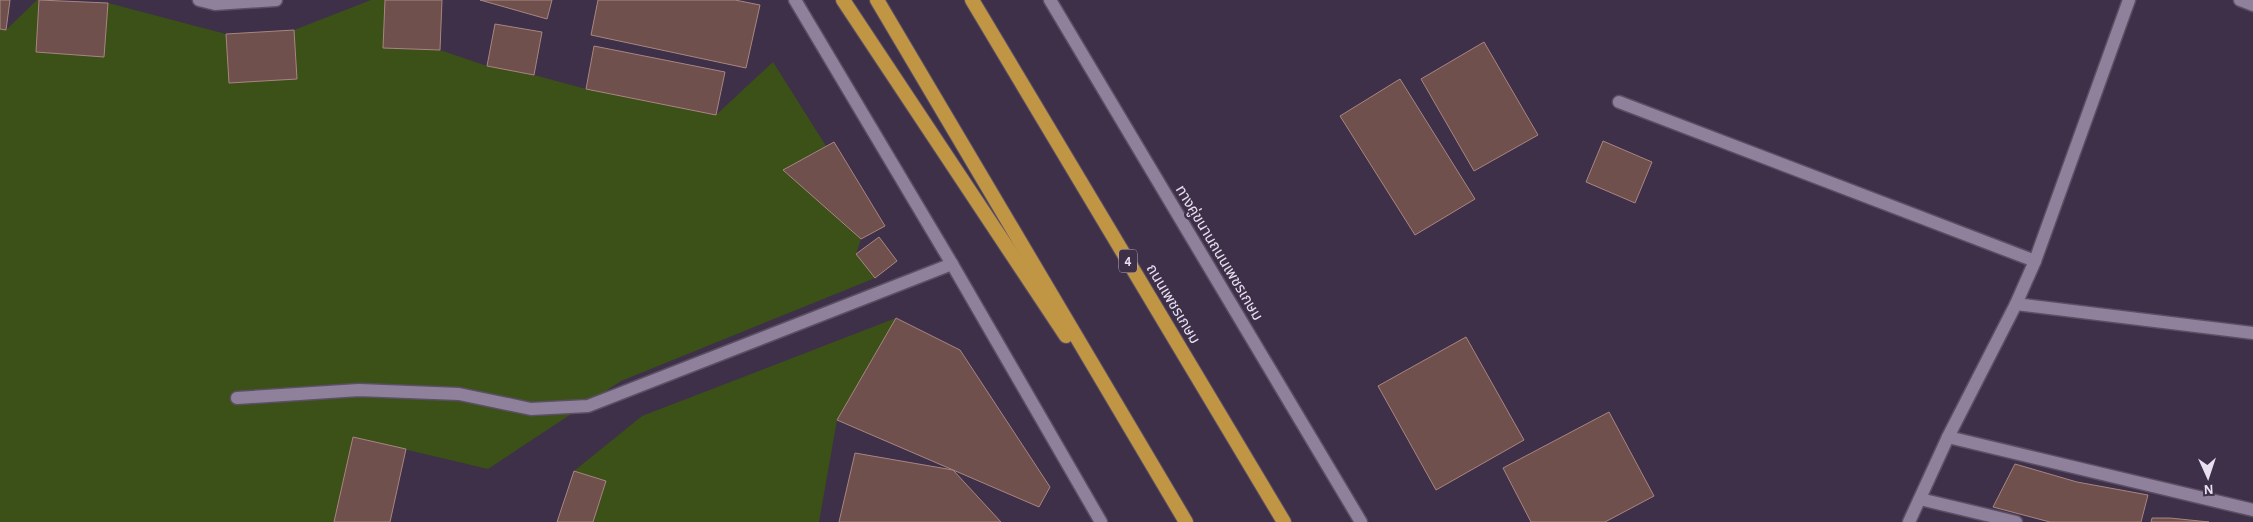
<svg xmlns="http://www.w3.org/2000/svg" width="2253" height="522" font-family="'Alegreya Sans','Noto Sans Thai',sans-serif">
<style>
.green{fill:#3c5117}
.building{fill:#70504c;stroke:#a98581}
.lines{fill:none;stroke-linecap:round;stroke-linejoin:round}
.minor-casing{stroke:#5b4f64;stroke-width:15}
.secondary-casing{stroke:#5b4f64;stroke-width:15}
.trunk-casing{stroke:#5b4f64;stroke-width:16}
.minor{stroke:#8f809c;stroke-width:12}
.secondary{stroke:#8f809c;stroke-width:12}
.trunk{stroke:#c09543;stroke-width:14}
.labels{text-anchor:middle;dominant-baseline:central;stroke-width:5;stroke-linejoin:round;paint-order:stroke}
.shield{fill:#3d3048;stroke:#b5abbe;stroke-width:1}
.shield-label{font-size:14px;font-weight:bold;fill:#e8e0f0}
.street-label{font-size:15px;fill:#e8e0f0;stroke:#3d3048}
</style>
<rect width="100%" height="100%" fill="#3d3048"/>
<g class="green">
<path d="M37,0H39L36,52L104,56L108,3L226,34L229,83L297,79L294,30L371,0H385L384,48L440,50L487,66L534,75L586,89L716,115L773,62L826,146L783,170L861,239L856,254L875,278L621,381L488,469L353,437L334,522H0V29L6,30Z"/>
<path d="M896,318L837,420L819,522H593L606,481L574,471L642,416Z"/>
</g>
<g class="building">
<path d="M0,0H10L6,30L0,29Z"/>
<path d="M39,0L108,3L104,57L36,52Z"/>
<path d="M385,0H442L440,50L383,48Z"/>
<path d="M480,0H552L547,19Z"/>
<path d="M598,0H735L760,5L746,68L591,35Z"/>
<path d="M495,24L542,32L534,75L487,66Z"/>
<path d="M294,30L297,79L229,83L226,34Z"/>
<path d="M1484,42L1538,135L1474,171L1421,79Z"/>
<path d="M594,46L725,72L716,115L586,89Z"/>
<path d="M1400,79L1475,199L1415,235L1340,116Z"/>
<path d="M1603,141L1652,162L1635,203L1586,182Z"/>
<path d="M834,142L885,226L861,239L783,170Z"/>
<path d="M879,237L897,261L875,278L856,254Z"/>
<path d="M896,318L960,350L1050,487L1039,507L837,420Z"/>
<path d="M1466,337L1524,440L1436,490L1378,386Z"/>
<path d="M1609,412L1654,496L1605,522H1531L1503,468Z"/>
<path d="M353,437L406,449L390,522H334Z"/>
<path d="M855,453L953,470L1001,522H839Z"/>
<path d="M2015,464L2077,482L2148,495L2141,522H2050L1993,507Z"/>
<path d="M574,471L606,481L593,522H557Z"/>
<path d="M2152,518H2170L2209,522H2151Z"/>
</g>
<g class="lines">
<defs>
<g id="minor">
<path d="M199,0L215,4L276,0"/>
<path d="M2240,0L2253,5"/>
<path d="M1619,102L2035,261"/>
<path d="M2016,304L2253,333"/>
<path d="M237,398L359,390L459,394L531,409L588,406L952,264"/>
<path d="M1948,437L2253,510"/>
<path d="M1920,499L2016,522"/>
<path d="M1909,522L1948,437L2016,304L2035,261L2129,0"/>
</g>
<g id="secondary">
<path d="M795,0L952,264L1101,522"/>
<path d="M1050,0L1361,522"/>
</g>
<g id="trunk">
<path d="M843,0L1066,336"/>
<path d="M877,0L1186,522"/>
<path d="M972,0L1284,522"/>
</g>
</defs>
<use href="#minor" class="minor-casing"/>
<use href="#secondary" class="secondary-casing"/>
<use href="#trunk" class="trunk-casing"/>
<use href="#minor" class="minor"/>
<use href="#secondary" class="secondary"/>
<use href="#trunk" class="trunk"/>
</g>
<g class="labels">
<rect class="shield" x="1119" y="249.5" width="18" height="23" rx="4"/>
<g class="shield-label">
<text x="1128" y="261">4</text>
</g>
<g class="street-label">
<text transform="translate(1219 253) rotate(59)">ทางคู่ขนานถนนเพชรเกษม</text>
<text transform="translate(1173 304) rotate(59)">ถนนเพชรเกษม</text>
</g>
</g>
<g transform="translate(2208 477) rotate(177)" stroke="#3d3048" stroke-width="4" paint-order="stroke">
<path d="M0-4L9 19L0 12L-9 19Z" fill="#e8e0f0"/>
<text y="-8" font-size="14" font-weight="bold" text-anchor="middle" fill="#e8e0f0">N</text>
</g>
</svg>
